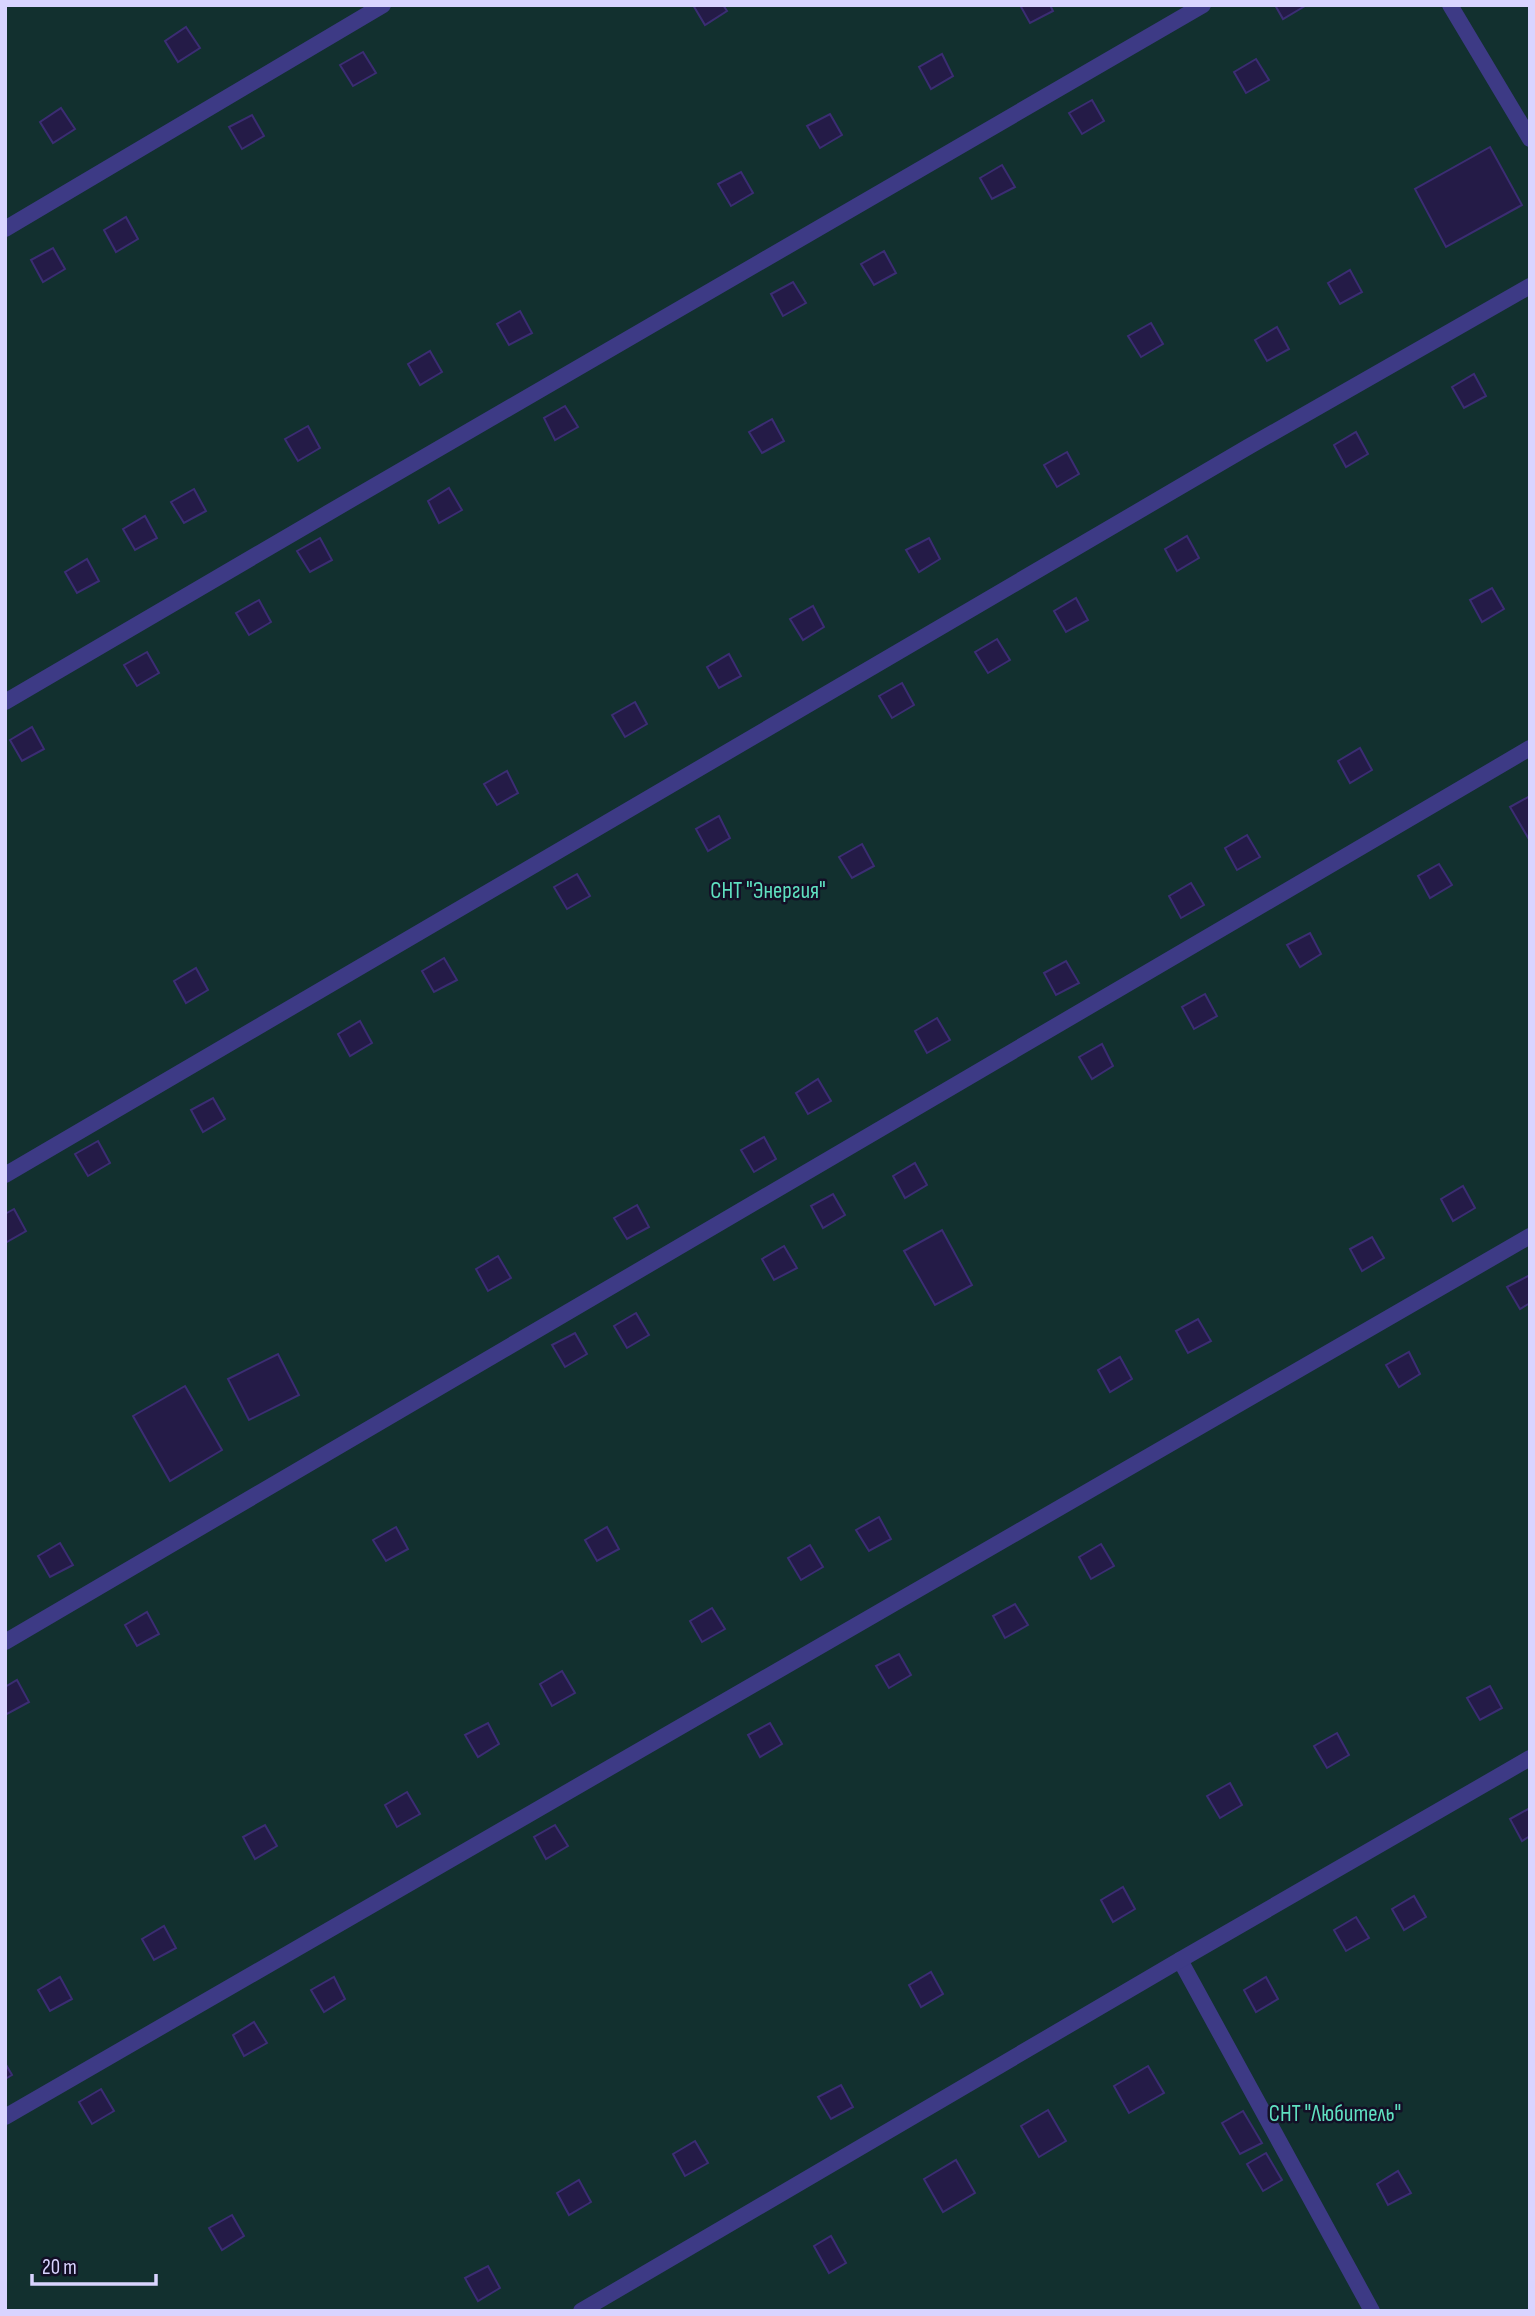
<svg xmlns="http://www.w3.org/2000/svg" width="1535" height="2316" font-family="'Sofia Sans Condensed',sans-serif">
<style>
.green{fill:#12302f}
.building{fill:#241b47;stroke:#3b2d73;stroke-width:2}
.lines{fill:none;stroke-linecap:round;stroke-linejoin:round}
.service{stroke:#3d3a85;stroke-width:16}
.labels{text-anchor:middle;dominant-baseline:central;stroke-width:5;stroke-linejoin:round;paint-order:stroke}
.park-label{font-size:23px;fill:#5fe0c0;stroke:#130f26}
</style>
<rect width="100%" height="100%" fill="#130f26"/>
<rect class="green" x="5" y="5" width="1525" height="2306"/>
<g class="building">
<path d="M693,5H723L727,11L705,25Z"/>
<path d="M1020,5H1050L1053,11L1030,23Z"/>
<path d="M1275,5H1305V6L1283,19Z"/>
<path d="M186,27L200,48L178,62L165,41Z"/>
<path d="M363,52L376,73L353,86L340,65Z"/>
<path d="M942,54L953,76L931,89L919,67Z"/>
<path d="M1256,59L1269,80L1246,93L1234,72Z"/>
<path d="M1092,100L1104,121L1082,134L1069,113Z"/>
<path d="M61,108L75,129L53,143L40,122Z"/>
<path d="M830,114L842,135L820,148L807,126Z"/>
<path d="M252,115L264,136L242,149L229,127Z"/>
<path d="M1490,147L1522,205L1446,247L1415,189Z"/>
<path d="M1002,165L1015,187L992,199L980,178Z"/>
<path d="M741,172L753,193L731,206L718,184Z"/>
<path d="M126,217L138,239L116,252L104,230Z"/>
<path d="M53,248L65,269L43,282L31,260Z"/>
<path d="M884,251L896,273L874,285L861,264Z"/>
<path d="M1350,270L1362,292L1340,304L1328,283Z"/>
<path d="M793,282L806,303L783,316L771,294Z"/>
<path d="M520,311L532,333L509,345L497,324Z"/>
<path d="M1151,323L1163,344L1141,357L1128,336Z"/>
<path d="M1277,327L1289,349L1267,361L1255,340Z"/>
<path d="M430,351L442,372L420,385L408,364Z"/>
<path d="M1474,374L1486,396L1464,408L1452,387Z"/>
<path d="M565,406L578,427L555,440L544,418Z"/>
<path d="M772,419L784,441L762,453L749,432Z"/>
<path d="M308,426L320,448L298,461L285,439Z"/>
<path d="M1356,432L1368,454L1346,467L1334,445Z"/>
<path d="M1067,452L1079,474L1057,487L1044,465Z"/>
<path d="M449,488L462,510L439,523L428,501Z"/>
<path d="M194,489L206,511L184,523L171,502Z"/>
<path d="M145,516L157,538L135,550L123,529Z"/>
<path d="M1187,536L1199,558L1177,571L1165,549Z"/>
<path d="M320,538L332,560L310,572L297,551Z"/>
<path d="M929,538L940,559L919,572L906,550Z"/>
<path d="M87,559L99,581L77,593L65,572Z"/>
<path d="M1492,588L1504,609L1482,622L1470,600Z"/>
<path d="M1076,598L1088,620L1066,632L1054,611Z"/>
<path d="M259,600L271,622L249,635L236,613Z"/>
<path d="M813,606L824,627L803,640L790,619Z"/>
<path d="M997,639L1010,660L988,673L975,652Z"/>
<path d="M147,652L159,673L137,686L124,665Z"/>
<path d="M729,654L741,676L719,688L707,667Z"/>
<path d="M902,683L914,705L892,718L879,696Z"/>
<path d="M635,702L647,724L625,737L612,715Z"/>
<path d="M32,727L44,749L22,761L10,740Z"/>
<path d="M1360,748L1372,770L1350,783L1338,761Z"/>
<path d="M507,771L518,793L497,805L484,784Z"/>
<path d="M1530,796V841L1510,807Z"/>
<path d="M719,816L730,838L708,851L696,829Z"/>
<path d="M1247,835L1260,857L1237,870L1225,848Z"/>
<path d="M862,844L874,866L852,878L839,857Z"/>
<path d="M1439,864L1452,885L1430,898L1418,876Z"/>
<path d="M577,874L590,896L567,909L554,887Z"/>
<path d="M1191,883L1204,905L1181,918L1169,896Z"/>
<path d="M1310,933L1321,954L1300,967L1287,945Z"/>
<path d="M444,958L457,980L434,992L422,971Z"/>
<path d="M1066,961L1079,983L1056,995L1044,973Z"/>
<path d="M196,968L208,990L186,1003L174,981Z"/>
<path d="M1205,994L1217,1016L1194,1029L1182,1007Z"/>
<path d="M937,1018L950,1040L927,1053L915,1031Z"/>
<path d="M360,1021L372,1043L350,1056L338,1034Z"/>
<path d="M1102,1044L1113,1066L1092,1079L1079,1057Z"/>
<path d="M818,1079L831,1101L808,1114L796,1093Z"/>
<path d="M213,1098L225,1119L203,1132L191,1110Z"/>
<path d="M764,1137L776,1159L754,1172L741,1150Z"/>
<path d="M98,1141L110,1163L88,1176L75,1154Z"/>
<path d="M915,1163L927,1185L905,1198L893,1176Z"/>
<path d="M1463,1186L1475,1208L1453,1221L1441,1199Z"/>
<path d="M833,1194L845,1215L823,1228L811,1206Z"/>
<path d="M637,1205L649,1227L627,1239L614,1218Z"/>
<path d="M14,1209L26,1231L5,1243V1214Z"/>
<path d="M942,1230L972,1285L935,1305L904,1251Z"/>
<path d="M1372,1237L1384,1258L1362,1271L1350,1249Z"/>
<path d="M784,1246L797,1268L774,1280L762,1259Z"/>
<path d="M498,1256L511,1278L488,1291L476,1269Z"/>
<path d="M1530,1275V1303L1520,1309L1507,1287Z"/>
<path d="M636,1313L649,1335L627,1348L614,1326Z"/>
<path d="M1198,1319L1211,1341L1188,1353L1176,1331Z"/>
<path d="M575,1333L587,1354L565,1367L552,1345Z"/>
<path d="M1409,1352L1420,1374L1399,1387L1386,1365Z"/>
<path d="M278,1354L299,1395L249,1420L228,1379Z"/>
<path d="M1120,1357L1132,1379L1110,1392L1098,1370Z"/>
<path d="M185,1386L222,1450L170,1481L133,1416Z"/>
<path d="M879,1517L891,1539L869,1551L856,1530Z"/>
<path d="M396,1527L408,1549L386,1561L373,1540Z"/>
<path d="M607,1527L619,1549L597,1561L585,1540Z"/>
<path d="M60,1543L73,1565L50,1577L38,1556Z"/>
<path d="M1101,1544L1114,1566L1091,1579L1079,1557Z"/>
<path d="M810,1545L823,1567L801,1580L788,1558Z"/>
<path d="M1015,1604L1028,1625L1005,1638L993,1616Z"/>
<path d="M712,1608L725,1629L702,1642L690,1621Z"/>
<path d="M147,1612L159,1634L137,1646L125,1625Z"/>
<path d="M899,1654L911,1675L889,1688L876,1666Z"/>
<path d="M562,1671L575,1693L552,1706L540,1684Z"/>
<path d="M17,1680L29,1702L7,1714L5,1711V1687Z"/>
<path d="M1490,1686L1502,1708L1480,1720L1467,1698Z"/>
<path d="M488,1723L499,1744L478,1757L465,1735Z"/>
<path d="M770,1723L782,1744L760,1757L748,1735Z"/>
<path d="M1337,1733L1349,1755L1327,1768L1314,1746Z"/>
<path d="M1230,1783L1242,1805L1220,1818L1207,1796Z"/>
<path d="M407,1792L420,1814L397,1827L385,1805Z"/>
<path d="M1530,1808V1836L1522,1841L1510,1819Z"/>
<path d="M265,1825L277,1846L255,1859L243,1837Z"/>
<path d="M555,1825L568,1846L546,1859L534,1837Z"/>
<path d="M1123,1887L1135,1909L1113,1922L1101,1900Z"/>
<path d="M1414,1896L1426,1917L1404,1930L1392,1909Z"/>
<path d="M1356,1917L1369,1938L1346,1951L1334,1930Z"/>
<path d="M164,1926L176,1948L154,1960L142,1939Z"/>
<path d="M931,1972L943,1994L921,2007L909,1985Z"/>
<path d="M60,1977L72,1999L50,2011L38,1990Z"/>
<path d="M334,1977L345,1999L324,2012L311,1990Z"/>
<path d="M1266,1977L1278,1999L1256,2012L1244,1990Z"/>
<path d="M254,2022L267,2043L244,2056L233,2035Z"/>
<path d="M5,2063L12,2075L5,2079Z"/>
<path d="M1148,2066L1164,2093L1129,2113L1114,2086Z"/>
<path d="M841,2085L853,2107L831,2119L818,2097Z"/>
<path d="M101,2089L114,2111L92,2124L79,2102Z"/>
<path d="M1048,2110L1066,2141L1039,2157L1021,2126Z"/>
<path d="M1243,2111L1262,2143L1240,2154L1222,2123Z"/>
<path d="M695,2141L708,2163L685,2176L673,2154Z"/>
<path d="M1266,2153L1282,2180L1263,2191L1247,2164Z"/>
<path d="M956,2160L975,2193L943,2212L924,2179Z"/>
<path d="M1398,2171L1411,2193L1388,2205L1377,2184Z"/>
<path d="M579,2180L591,2202L569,2215L557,2193Z"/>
<path d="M232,2215L244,2236L222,2250L209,2228Z"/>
<path d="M831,2236L846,2263L829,2273L814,2246Z"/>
<path d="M488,2266L500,2288L478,2301L465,2278Z"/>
</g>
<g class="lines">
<g class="service">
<path d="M1450,5L1530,139"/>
<path d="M5,229L383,5"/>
<path d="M5,702L328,513L1203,5"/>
<path d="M5,1175L1248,447L1530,286"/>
<path d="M5,1642L1530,748"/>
<path d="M1180,1960L1372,2311"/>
<path d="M5,2117L1530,1236"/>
<path d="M581,2311L1180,1960L1530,1758"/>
</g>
</g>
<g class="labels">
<g class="park-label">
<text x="768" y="891">СНТ "Энергия"</text>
<text x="1335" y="2114">СНТ "Любитель"</text>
</g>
</g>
<rect width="1535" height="2316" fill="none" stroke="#d9d4ff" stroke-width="14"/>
<path d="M32 2274v10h124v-10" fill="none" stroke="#d9d4ff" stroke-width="3.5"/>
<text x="42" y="2274" font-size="21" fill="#d9d4ff" stroke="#130f26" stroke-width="5" paint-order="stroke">20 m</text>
</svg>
